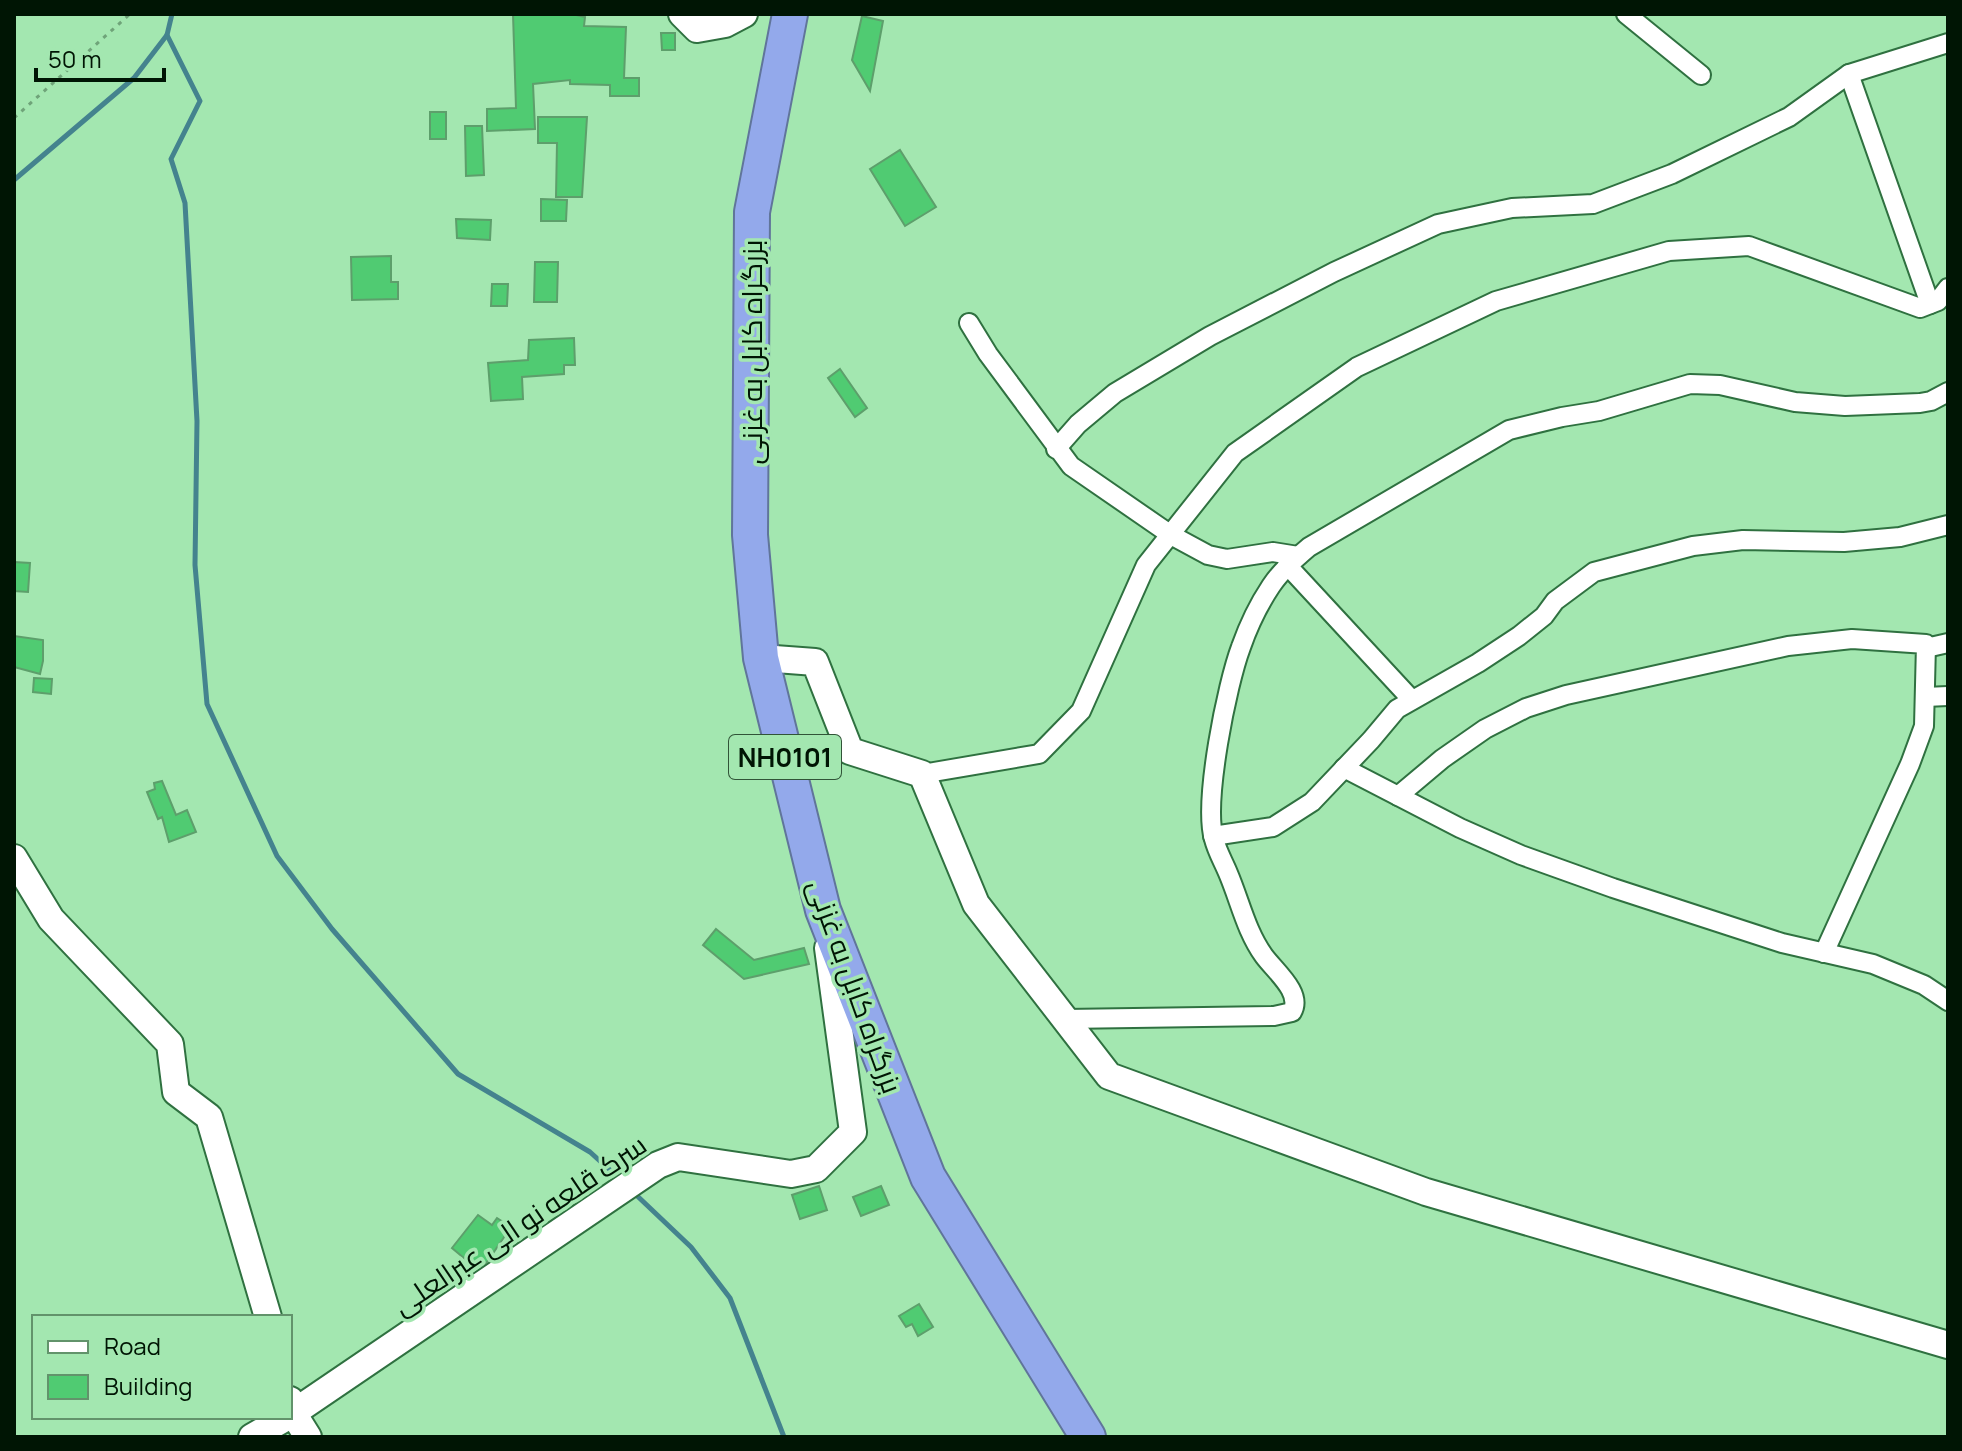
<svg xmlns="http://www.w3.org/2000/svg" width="1962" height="1451" font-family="Manrope,Cairo,sans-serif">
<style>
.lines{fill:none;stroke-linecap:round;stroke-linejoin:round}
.stream{stroke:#44838e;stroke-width:5}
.building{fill:#50cb72;stroke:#5d9f6b;stroke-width:2}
.street-casing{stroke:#2f7140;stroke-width:22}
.secondary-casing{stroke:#2f7140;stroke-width:30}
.highway-casing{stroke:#60759a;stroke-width:38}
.path{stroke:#6fa479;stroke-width:3;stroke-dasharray:4 6;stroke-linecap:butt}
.street{stroke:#fff;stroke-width:18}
.secondary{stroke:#fff;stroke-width:26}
.highway{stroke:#93a9eb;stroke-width:34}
.labels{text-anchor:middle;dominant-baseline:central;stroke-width:7;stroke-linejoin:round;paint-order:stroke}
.shield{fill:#a3e7b0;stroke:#315438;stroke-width:2}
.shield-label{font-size:26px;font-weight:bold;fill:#001504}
.street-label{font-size:28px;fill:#001504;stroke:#a3e7b0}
</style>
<rect width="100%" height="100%" fill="#a3e7b0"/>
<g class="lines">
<g class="stream">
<path d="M167,35L200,101L171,159L185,203L197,421L195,565L207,704L277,856L332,929L458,1074L590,1152L622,1181"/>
<path d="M14,180L134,78L167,35L172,14"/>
<path d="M632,1191L691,1247L730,1298L784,1437"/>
</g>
</g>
<g class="building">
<path d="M513,14H572L585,17L584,26L626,27L624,78H639V96H610V85L570,84V80L533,84L535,129L487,131V109L516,108Z"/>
<path d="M862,16L883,21L870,91L852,60Z"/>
<path d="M661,33H675V50H662Z"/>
<rect x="430" y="112" width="16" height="27"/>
<path d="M538,117H587L582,197H556L557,143H538Z"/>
<path d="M465,126H482L484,175L466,176Z"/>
<path d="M900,150L936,207L905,226L870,169Z"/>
<path d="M541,199L567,200L566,221H541Z"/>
<path d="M456,219L491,220L490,240L457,238Z"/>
<path d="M391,256V282H398V299L352,300L351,257Z"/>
<path d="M535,262H558L557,302H534Z"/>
<path d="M492,284H508L507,306H491Z"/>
<path d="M574,338L575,365H564V374L522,377L523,399L491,401L488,363L528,360L529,340Z"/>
<path d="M840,369L867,408L855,417L828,378Z"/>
<path d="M14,562L30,563L28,592L14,591Z"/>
<path d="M14,636L43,640V661L40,674L14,667Z"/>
<path d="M34,678L52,679L51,694L33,692Z"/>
<path d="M162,781L176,815L187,810L196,832L169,842L162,817L158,819L147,792L155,789L154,783Z"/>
<path d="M716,929L754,960L804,948L809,964L744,979L703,945Z"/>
<path d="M819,1186L827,1210L800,1219L792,1195Z"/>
<path d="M881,1186L889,1205L861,1216L853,1197Z"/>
<path d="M478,1215L492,1225L497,1218L511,1227L487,1262L481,1266L465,1259L452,1248Z"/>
<path d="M919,1304L933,1327L918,1336L912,1324L906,1327L899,1316Z"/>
</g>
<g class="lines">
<defs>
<g id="street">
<path d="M1626,14L1701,75"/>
<path d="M1849,74L1930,304"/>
<path d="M969,323L988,354L1071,466L1171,535L1208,555L1227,559L1273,552L1298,556"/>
<path d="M1056,449L1078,424L1115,393L1210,336L1334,272L1438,224L1512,208L1593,204L1672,174L1789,117L1849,74L1948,43"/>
<path d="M1287,565L1412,700"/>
<path d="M1926,648L1948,643"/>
<path d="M1925,697L1948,696"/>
<path d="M1344,768L1460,828L1521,855L1613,888L1782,943L1873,964L1924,985L1948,1001"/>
<path d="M922,774L1039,754L1081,711L1146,565L1235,453L1357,367L1496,301L1669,251L1749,246L1920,308L1938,301L1948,288"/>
<path d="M1398,796L1442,759L1485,729L1526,708L1566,695L1788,646L1852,639L1926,644L1924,726L1910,764L1824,953"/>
<path d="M1213,836L1273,827L1312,802L1371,740L1397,709L1478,663L1519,636L1544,616L1555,601L1594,572L1693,546L1743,540L1844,542L1900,537L1948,525"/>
<path d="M1065,1019L1274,1016L1292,1012C1303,993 1275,971 1264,956C1246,931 1240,901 1228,873C1223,861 1217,851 1214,839C1203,802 1227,684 1241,647C1248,627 1259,604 1271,586C1281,571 1295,559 1309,547L1509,430L1562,417L1599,411L1690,384L1720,385L1795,402L1845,406L1920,403L1931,401L1948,392"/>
</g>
<g id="secondary">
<path d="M682,14L697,29L725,24L744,14"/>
<path d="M761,658L815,662L850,751L922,774L976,904L1109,1076L1426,1192L1948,1345"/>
<path d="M14,858L51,919L170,1044L176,1092L209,1117L268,1317"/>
<path d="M290,1400L293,1413L308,1437"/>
<path d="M290,1415L658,1165L678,1157L791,1174L816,1169L853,1132L828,948"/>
<path d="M252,1437L287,1417"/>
</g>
<path id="highway" d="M790,14L752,212L750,535L761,658L823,910L928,1177L1088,1437"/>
</defs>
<use href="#street" class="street-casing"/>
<use href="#secondary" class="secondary-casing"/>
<use href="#highway" class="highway-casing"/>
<path class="path" d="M14,118L130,14"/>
<use href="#street" class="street"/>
<use href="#secondary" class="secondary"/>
<use href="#highway" class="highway"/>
</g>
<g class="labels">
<rect class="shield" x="729" y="735" width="112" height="44" rx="6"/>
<g class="shield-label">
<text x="785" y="757">NH0101</text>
</g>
<g class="street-label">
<text transform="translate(751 352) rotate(-90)">بزرگراه کابل به غزنی</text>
<text transform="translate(856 986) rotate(70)">بزرگراه کابل به غزنی</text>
<text transform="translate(519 1224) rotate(-34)">سرک قلعه نو الی عبرالعلی</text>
</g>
</g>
<rect width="1962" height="1451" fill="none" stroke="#001504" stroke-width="32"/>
<rect x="32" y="1315" width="260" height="104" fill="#a3e7b0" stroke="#62936b" stroke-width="2"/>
<rect x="48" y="1341" width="40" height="12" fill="#ffffff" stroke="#62936b" stroke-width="2"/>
<text x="104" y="1355" font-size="24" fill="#001504">Road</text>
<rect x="48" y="1375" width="40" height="24" fill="#50cb72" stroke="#62936b" stroke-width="2"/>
<text x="104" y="1395" font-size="24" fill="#001504">Building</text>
<path d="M36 68v12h128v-12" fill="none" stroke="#001504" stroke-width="4"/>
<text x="48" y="68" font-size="24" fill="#001504" stroke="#a3e7b0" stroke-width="6" paint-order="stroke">50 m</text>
</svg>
